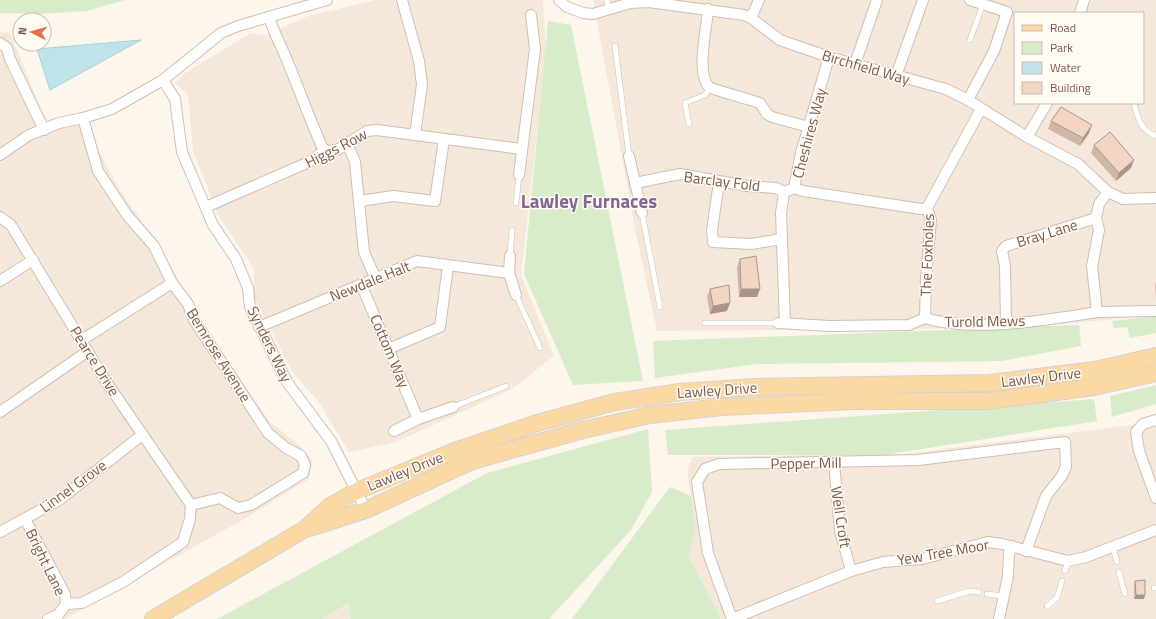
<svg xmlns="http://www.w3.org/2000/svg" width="1156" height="619" font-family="'Titillium Web',sans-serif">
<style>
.residential{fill:#f5e8da;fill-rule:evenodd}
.green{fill:#d8ecc9}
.water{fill:#bfe3e8;stroke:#a5d3da}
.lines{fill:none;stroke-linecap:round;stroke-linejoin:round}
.lane-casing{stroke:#d1beb0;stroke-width:6}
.street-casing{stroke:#d1beb0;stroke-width:12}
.primary-casing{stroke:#dad1cd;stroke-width:18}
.lane{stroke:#fff;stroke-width:5}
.street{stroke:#fff;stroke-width:10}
.primary{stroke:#fbd9a5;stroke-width:16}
.wall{fill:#d1b7a8}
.shaded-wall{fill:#aa9588}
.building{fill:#f3d5c3;stroke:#aa9588}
.labels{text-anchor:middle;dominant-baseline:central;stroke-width:3;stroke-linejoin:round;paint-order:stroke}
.street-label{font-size:15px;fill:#7a5c4d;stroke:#fffaf3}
.district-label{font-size:19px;font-weight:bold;fill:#846695;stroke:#fffaf3}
</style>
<rect width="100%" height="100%" fill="#fdf6ec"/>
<g class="residential">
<path d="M375,0H543L546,51L521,275L554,356L512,389L396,442L349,452L318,401L293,373L254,297V269L218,215L193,151L188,95L175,83L185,73L251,33L265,36L305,17Z"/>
<path d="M593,0H1156V316L1006,328L657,331L636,234ZM1015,13H1143V103H1015Z"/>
<path d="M0,32L10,33L41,109L48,120L89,110L93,141L120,190L158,244L202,322L270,422L298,444L313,461L309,479L246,518L65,619H0Z"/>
<path d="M1156,422V619H721L688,555L696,530L687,471L692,457L904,454Z"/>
<path d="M349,603L351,619H322Z"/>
</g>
<g class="green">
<path d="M0,0H125L86,11L41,14L0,13Z"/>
<path d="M548,21L571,25L643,381L573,385L524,274Z"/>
<path d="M1156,316V333L1130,338L1127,327L1114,328L1112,321Z"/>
<path d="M1079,325L1081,346L1002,361L757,364L655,378L653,341Z"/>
<path d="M1156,385V404L1112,417L1110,396Z"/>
<path d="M1094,399L1097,421L885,455H668L665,430Z"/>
<path d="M648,429L652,492L631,530L549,619H351L349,603L322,619H217L487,473Z"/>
<path d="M670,487L691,496L696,530L688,555L721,619H572Z"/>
</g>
<path class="water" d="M141,40L50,90L37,49Z"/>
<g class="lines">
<defs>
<g id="lane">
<path d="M607,0L609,10"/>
<path d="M970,40L983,4"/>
<path d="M615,46L629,156"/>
<path d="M1134,103C1138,119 1140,129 1156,136"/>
<path d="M689,124L685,103L705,95L710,88"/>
<path d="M516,203L519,175"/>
<path d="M642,213L660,307"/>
<path d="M510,256L512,230"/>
<path d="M516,295L540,348"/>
<path d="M705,323H778"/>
<path d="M453,407L506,386"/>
<path d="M1113,547L1117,562"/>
<path d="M1065,571L1068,561"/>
<path d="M1119,572L1125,594"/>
<path d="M1154,588H1156"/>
<path d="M987,594L1004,596"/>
<path d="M937,601L970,591L979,592"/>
<path d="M1047,606L1057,598L1062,581"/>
</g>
<g id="street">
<path d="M402,0L419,61L422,85L415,135"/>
<path d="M559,0L567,7L583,13L593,14L630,3L649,2L744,15L751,18L780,40L829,57L946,89L968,100L1027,137L1078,164L1108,192L1123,199L1156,198"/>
<path d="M708,9C707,29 695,74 710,88L760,103L767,114L772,117L809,127"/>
<path d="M1080,13L1084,0"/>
<path d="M269,17C274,34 283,49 289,65C301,94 311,123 324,151"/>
<path d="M751,18L759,0"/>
<path d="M0,43L7,48L10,59L44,130"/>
<path d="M855,64L877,0"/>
<path d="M896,76L923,0"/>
<path d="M163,80L175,99L182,152L213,225L236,259L248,288L250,307L287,382L331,441L366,510"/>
<path d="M968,100L994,51L1007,12L970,0"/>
<path d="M83,118L98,171L127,215L154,246L172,283L188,304L194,320L268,433L286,448L301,456L305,465L303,473L251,505L238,508L220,498L191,505"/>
<path d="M1027,137L1047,103"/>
<path d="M347,143L355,162L364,252L375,277"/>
<path d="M0,155L29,135L59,123L83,118L112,109L163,80L221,33L238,26L327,0"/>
<path d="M629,156L642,213"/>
<path d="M519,175L535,49L531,15"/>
<path d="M719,182L712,230L713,242L751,244L782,239"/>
<path d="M635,183L680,174L747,186L776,188L784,192"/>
<path d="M794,188L803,191L921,209L927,208"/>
<path d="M1108,192L1099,204L1096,218L1099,230L1092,266L1097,312L1156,311"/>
<path d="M360,201L393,196L435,201L444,140"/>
<path d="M206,207L309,162L324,151L337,150L367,131L377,130L521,149"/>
<path d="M0,217L11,225L107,383L191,505"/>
<path d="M509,273L510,256"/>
<path d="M0,281L33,260"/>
<path d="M361,284L418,419"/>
<path d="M925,318L926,278L931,220L927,208L981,109"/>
<path d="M778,323L830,326L909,325L925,318C974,333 1046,320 1097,312"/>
<path d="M785,323L781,213L784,192L794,188L801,153L829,57"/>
<path d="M1006,324L1005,266L1002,251L1006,246L1096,218"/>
<path d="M259,327L417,261L509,273L516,295"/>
<path d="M82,340L172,283"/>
<path d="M388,349L440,327L448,266"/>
<path d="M0,412L88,351"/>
<path d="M1156,420L1143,424L1136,432L1139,451L1156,498"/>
<path d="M394,431L418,419L453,407"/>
<path d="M834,462L840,531L851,571"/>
<path d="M25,519L65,594L66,604"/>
<path d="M0,532L59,500L142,435"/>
<path d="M66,604L82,603L123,582L183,542L190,519L191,505"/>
<path d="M48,619L58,615L66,604"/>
<path d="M732,619L708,553L697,482L705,469L719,464L919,460L1065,442L1066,467L1061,477L1046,496L1026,551"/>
<path d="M732,619L851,571L883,562L922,559L988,542L1002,544L1068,561L1086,557L1156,530"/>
<path d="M999,619L1008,576L1009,553L1012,546"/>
</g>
<g id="primary">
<path d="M310,528L366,510L472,461L583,430L650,415L722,407L853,401H988L1094,387L1156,373"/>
<path d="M153,619L305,529L330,506L357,491L452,452L537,423L615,402L680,392L754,387L989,383L1095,370L1156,356"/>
</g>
</defs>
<use href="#lane" class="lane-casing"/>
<use href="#street" class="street-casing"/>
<use href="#primary" class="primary-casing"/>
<use href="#lane" class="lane"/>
<use href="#street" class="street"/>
<use href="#primary" class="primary"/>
</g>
<g class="wall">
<path d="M1051,121L1089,133L1080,146L1048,129Z"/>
<path d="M1094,145L1131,168L1116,181L1091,153Z"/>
<path d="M740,259L757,297H739L737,267Z"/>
<path d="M1156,282V299L1155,285Z"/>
<path d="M710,289L727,311L710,314L707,297Z"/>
<path d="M1135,581L1144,599H1134V585Z"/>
</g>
<g class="shaded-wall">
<path d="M1092,125L1089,133L1080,146L1083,138Z"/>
<path d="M1134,160L1131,168L1116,181L1119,173Z"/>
<path d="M741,289H760L757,297H739Z"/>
<path d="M730,303L727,311L710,314L713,306Z"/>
<path d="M1136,595H1145L1144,599H1134Z"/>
</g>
<g class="building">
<path d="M1061,107L1092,125L1083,138L1051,121Z"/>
<path d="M1110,132L1134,160L1119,173L1094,145Z"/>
<path d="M756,256L760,289H741L740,259Z"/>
<path d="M729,285L730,303L713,306L710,289Z"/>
<path d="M1145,580V595H1136L1135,581Z"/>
</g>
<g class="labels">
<g class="street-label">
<text transform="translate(866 67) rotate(16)">Birchfield Way</text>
<text transform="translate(809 133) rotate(-75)">Cheshires Way</text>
<text transform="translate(336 148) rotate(-27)">Higgs Row</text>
<text transform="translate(722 181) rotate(7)">Barclay Fold</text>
<text transform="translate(1047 233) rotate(-17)">Bray Lane</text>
<text transform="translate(927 255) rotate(-88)">The Foxholes</text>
<text transform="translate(370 281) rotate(-22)">Newdale Halt</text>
<text transform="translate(985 321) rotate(-1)">Turold Mews</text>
<text transform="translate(270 344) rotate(64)">Synders Way</text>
<text transform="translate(390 351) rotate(67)">Cottom Way</text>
<text transform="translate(219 355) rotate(58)">Bemrose Avenue</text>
<text transform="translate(95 361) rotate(58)">Pearce Drive</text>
<text transform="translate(1041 377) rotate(-7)">Lawley Drive</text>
<text transform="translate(717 390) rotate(-4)">Lawley Drive</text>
<text transform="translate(806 463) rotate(-1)">Pepper Mill</text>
<text transform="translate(405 471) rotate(-22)">Lawley Drive</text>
<text transform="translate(73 486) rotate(-36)">Linnel Grove</text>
<text transform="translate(841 517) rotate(81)">Well Croft</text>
<text transform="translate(943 552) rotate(-10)">Yew Tree Moor</text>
<text transform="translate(46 562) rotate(64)">Bright Lane</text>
</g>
<g class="district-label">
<text x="589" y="200">Lawley Furnaces</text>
</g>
</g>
<rect x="1014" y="12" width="130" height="92" fill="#fffaf3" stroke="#cabbb1"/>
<rect x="1022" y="25" width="20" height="6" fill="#fbd9a5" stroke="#cabbb1"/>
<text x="1050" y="32" font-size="12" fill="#7a5c4d">Road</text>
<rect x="1022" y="42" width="20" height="12" fill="#d8ecc9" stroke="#cabbb1"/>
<text x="1050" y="52" font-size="12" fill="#7a5c4d">Park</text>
<rect x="1022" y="62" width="20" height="12" fill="#bfe3e8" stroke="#cabbb1"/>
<text x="1050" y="72" font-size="12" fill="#7a5c4d">Water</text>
<rect x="1022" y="82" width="20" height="12" fill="#f3d5c3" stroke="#cabbb1"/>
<text x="1050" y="92" font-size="12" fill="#7a5c4d">Building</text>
<g transform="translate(32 32) rotate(276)"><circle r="19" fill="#fffaf3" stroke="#cabbb1"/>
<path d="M0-3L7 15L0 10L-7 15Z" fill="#e76f51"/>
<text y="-6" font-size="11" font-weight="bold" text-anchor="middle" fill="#7a5c4d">N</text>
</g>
</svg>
